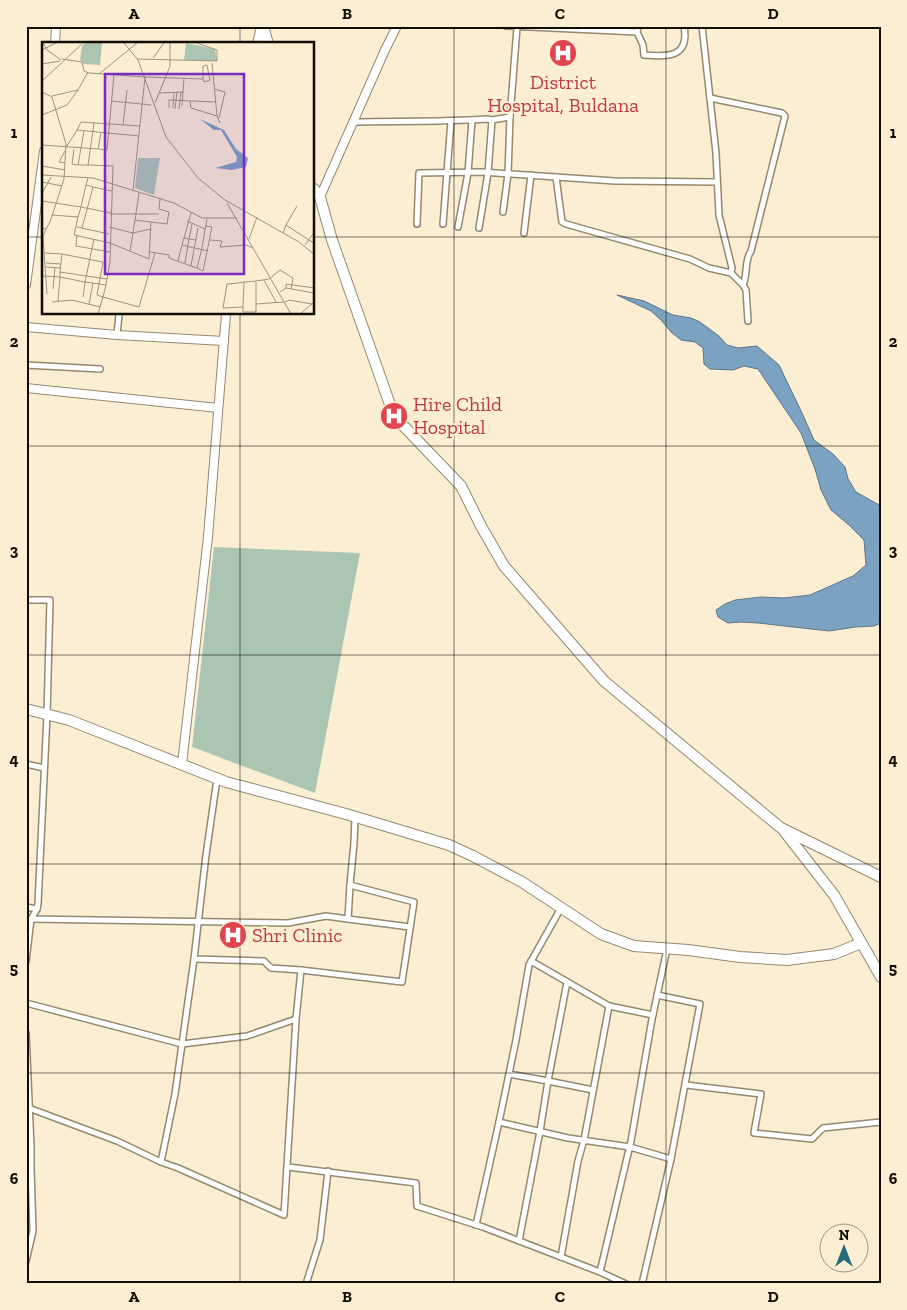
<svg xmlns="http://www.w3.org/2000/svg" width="907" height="1310" font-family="'Zilla Slab',serif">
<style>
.green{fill:#aac6b2}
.water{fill:#7ba2c0;stroke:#5b7588}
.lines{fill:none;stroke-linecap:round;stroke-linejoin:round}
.street-casing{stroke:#948970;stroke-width:8}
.secondary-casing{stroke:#948970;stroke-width:10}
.highway-casing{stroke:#948970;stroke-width:12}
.street{stroke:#fff;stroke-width:5}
.secondary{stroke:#fff;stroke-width:8}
.highway{stroke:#fff;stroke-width:10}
.grid{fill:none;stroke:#110c04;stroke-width:1;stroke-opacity:0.55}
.labels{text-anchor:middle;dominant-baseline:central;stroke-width:4;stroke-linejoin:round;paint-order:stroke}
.health-label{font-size:20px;fill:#be3a42;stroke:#fbeed3;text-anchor:start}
.inset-road{fill:none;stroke:#9d9480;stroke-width:1}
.view{fill:#7b2cbf;fill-opacity:0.15;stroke:#7b2cbf;stroke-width:2.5}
.inset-edge{fill:none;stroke:#110c04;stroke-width:2.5}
.neatline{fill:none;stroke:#110c04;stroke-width:2}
.grid-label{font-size:16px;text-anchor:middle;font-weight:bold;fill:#110c04}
</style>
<rect width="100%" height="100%" fill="#fbeed3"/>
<path class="green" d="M214,547L360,553L315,793L192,747Z"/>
<path class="water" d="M617,295L644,301L673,315L691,318L700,322L719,336L727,345L738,348L757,346L779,365L802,413L814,440L833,454L845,467L848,479L856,492L881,506V623L874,626L856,627L829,631L758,623L741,622L728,623L718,617L716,610L725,604L735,600L761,597L784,598L810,595L853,576L866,565L864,540L849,525L831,510L821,490L815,469L801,433L758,369L744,366L733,370L710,369L704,364L703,348L695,342L681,340L671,332L661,320L651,311Z"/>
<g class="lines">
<defs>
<g id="street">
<path d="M506,26L637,32"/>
<path d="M638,26L637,32L643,45L644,55C667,57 690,58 684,26"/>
<path d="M702,26L716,153L719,215L732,268L731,273"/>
<path d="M710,98L782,113L785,116L751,251C744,261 748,274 743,285"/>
<path d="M353,122C398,121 442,122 487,119L492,120L510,117"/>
<path d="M556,177L562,222L566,224L690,259L709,268L731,273L743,285L746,290L748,321"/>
<path d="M503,212L508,174L510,117L517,27"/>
<path d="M417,224L419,173L482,172L615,181L717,182"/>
<path d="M443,224L451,121"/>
<path d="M458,227L468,173L472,120"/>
<path d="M479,228L488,173L492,120"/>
<path d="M524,233L531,175"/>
<path d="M117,335L119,314"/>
<path d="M26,365L100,369"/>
<path d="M26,600H50L47,715L38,904L37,909L31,919L26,961"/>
<path d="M26,764L44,768"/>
<path d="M350,885L348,919L410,927"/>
<path d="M26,907L37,909"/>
<path d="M561,908L529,965L516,1040L499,1122L568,1138L630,1147L671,1159"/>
<path d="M31,919L288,923L326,916L348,919"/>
<path d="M531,961L609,1006L653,1015"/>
<path d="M301,970L402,982L414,902L350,885L354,843L355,817"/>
<path d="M26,1003L182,1044L247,1036L296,1019"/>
<path d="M26,1033L31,1147V1168L33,1231L26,1261"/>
<path d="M509,1074L548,1081L567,982"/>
<path d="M686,1085L761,1094L754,1133L812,1139L823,1128L881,1122"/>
<path d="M26,1107L117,1141L161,1162L178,1168L284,1215L296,1019L301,970L271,968L264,961L194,959L206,855L217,779"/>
<path d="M161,1162L175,1094L194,959"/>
<path d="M288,1167L416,1183L417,1206L483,1227L561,1257"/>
<path d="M476,1225L499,1122"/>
<path d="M519,1241L540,1131L548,1081L593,1090"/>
<path d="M600,1272L561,1257L578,1161L584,1140L609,1006"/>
<path d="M306,1284L320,1240L328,1171"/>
<path d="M626,1284L600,1272L631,1141L652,1019L667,949"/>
<path d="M642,1284L671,1159L700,1004L657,995"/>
</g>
<g id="secondary">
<path d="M55,44L56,26"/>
<path d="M257,44L261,26"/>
<path d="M320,197L385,50L397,26"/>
<path d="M26,285L44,151"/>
<path d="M26,327L117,335L224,341"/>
<path d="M26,388L218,408"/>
<path d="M182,764L208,537L226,314"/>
</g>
<g id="highway">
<path d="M263,26L268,44"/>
<path d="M314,189L320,197L332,240L394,416L461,486L481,526L504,566L604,681L781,828L881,877"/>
<path d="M26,709L69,720L226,782L346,814L449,845L473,856L522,882L601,934L634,946L688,950L740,957L787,960L834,954L861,943"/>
<path d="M784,831L834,895L881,977"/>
</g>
</defs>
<use href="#street" class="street-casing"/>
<use href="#secondary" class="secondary-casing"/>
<use href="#highway" class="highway-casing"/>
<use href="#street" class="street"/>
<use href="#secondary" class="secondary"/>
<use href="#highway" class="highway"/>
</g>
<path class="grid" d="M240,26V44M454,26V1284M666,26V1284M26,237H44M314,237H881M240,314V1284M26,446H881M26,655H881M26,864H881M26,1073H881"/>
<defs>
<symbol id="hospital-disc" viewBox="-11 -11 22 22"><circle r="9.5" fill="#e0444e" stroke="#fbeed3"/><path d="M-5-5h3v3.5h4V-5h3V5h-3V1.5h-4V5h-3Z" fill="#fff"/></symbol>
</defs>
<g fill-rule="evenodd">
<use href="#hospital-disc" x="547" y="37" width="32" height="32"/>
<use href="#hospital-disc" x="378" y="400" width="32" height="32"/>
<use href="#hospital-disc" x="217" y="919" width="32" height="32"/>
</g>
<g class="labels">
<g class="health-label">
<text x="563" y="82" text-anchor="middle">District<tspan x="563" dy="23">Hospital, Buldana</tspan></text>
<text x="413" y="404">Hire Child<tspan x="413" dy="23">Hospital</tspan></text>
<text x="252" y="935">Shri Clinic</text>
</g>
</g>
<g transform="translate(42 42)">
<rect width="272" height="272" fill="#fbeed3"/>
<path d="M43,1H60L58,23L42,22L38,18L40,4ZM144,1L173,7L175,19L142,18ZM96,116H118L112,153L93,146Z" fill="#aac6b2"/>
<path d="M158,77L182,88L194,107L206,116L204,125L190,128L173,126L194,120L195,115L179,88H172Z" fill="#7ba2c0"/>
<path class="inset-road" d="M1,1L5,8L19,18M82,1L96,18L124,95L156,136L183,158L257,200L273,213M0,8L14,1M111,16L122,1M20,17L40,20L42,29L47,31L103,35L91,149M95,17L175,19V8L155,1M170,21L175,74M0,22L18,19M57,32L95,1M103,35L161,37V24L165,23L168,38L162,40L161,37M0,39L41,1M172,47L183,50L177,76M0,50L10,55L24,102L22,137L8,180L4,187L0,186M117,51L141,50M10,54L36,48L46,30M70,59L109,63M148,59L149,66L175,74L178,81M113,61L128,24V1M140,64L142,36M127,66V58L173,60M131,66L132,51M133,67L135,50M137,67L139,50M0,73L25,63L36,48M81,83L85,48M35,88L39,80L98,84M42,89L36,123H46L52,81M59,91L56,107L65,108L72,33M0,103L56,107M25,104L35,88L97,94M32,107L30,122L36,123M23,109L17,120L23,121M46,123L71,124L68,220L64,243L43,240L52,197M0,124L23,128M0,133L51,136L132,161L160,176H195M0,140L20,144M44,143L39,165L69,171M51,145L70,149M0,151L9,135M0,159L39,165L36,175M185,161L249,272M149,171L140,203L166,209M68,172H117M10,173L36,175L32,193L68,201L107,217L109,180L93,178L97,151M145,179L163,187M109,180L125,182L127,170L117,167L118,157M244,183L255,164M164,184L170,185L161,229L155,226L160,206L163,188L165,177M35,185L67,192M67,185L91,191L109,187M40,186L51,145L44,143L46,136M4,187L1,195L5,252M241,191L244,183L273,202M35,193L34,204L68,210M142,196L147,197L150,182M207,197L215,175M168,198L180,199L178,205L204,203L211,206M263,203L273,189M88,209L93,178M108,210L127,213V216L149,224M3,211L20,212M136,219L140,203M4,221L19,222M143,221L147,197L154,198M4,225L19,226M155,226L149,224L156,186M18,230L20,212L61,220L55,253L61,255L56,272M0,234L18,235L16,259M222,238L234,260M202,240L201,265L181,266L185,242L196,241L202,240L214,239L227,237L238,228L251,236L249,247M64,243L61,255L97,265L113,211M244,246L272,251M11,247L13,225M0,249V266M238,250L244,246V242L273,246M41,255L43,240L18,235V230L65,237M10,260L30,258L58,265M243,260L247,258L270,262L273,259M47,262L51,241M214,262L242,260M201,265V270H214V240M258,272L270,262"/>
<path class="view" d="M63,32H202V232H63Z"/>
<rect width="272" height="272" class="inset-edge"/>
</g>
<rect width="907" height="1310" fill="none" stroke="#fbeed3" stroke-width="55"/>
<g transform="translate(844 1248)"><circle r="24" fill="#fbeed3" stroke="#9d9480"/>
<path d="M0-4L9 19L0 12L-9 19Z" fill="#266c7b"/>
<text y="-8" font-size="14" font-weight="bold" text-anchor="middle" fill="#110c04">N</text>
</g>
<rect x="28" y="28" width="852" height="1254" class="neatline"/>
<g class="grid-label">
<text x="134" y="19">A</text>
<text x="347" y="19">B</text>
<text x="560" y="19">C</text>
<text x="773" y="19">D</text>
<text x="14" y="138">1</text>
<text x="893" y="138">1</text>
<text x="14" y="347">2</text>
<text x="893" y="347">2</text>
<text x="14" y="556">3</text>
<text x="893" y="556">3</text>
<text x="14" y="765">4</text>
<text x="893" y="765">4</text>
<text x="14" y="974">5</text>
<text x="893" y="974">5</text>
<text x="14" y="1184">6</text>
<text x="893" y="1184">6</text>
<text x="134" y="1302">A</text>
<text x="347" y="1302">B</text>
<text x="560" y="1302">C</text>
<text x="773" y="1302">D</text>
</g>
</svg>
